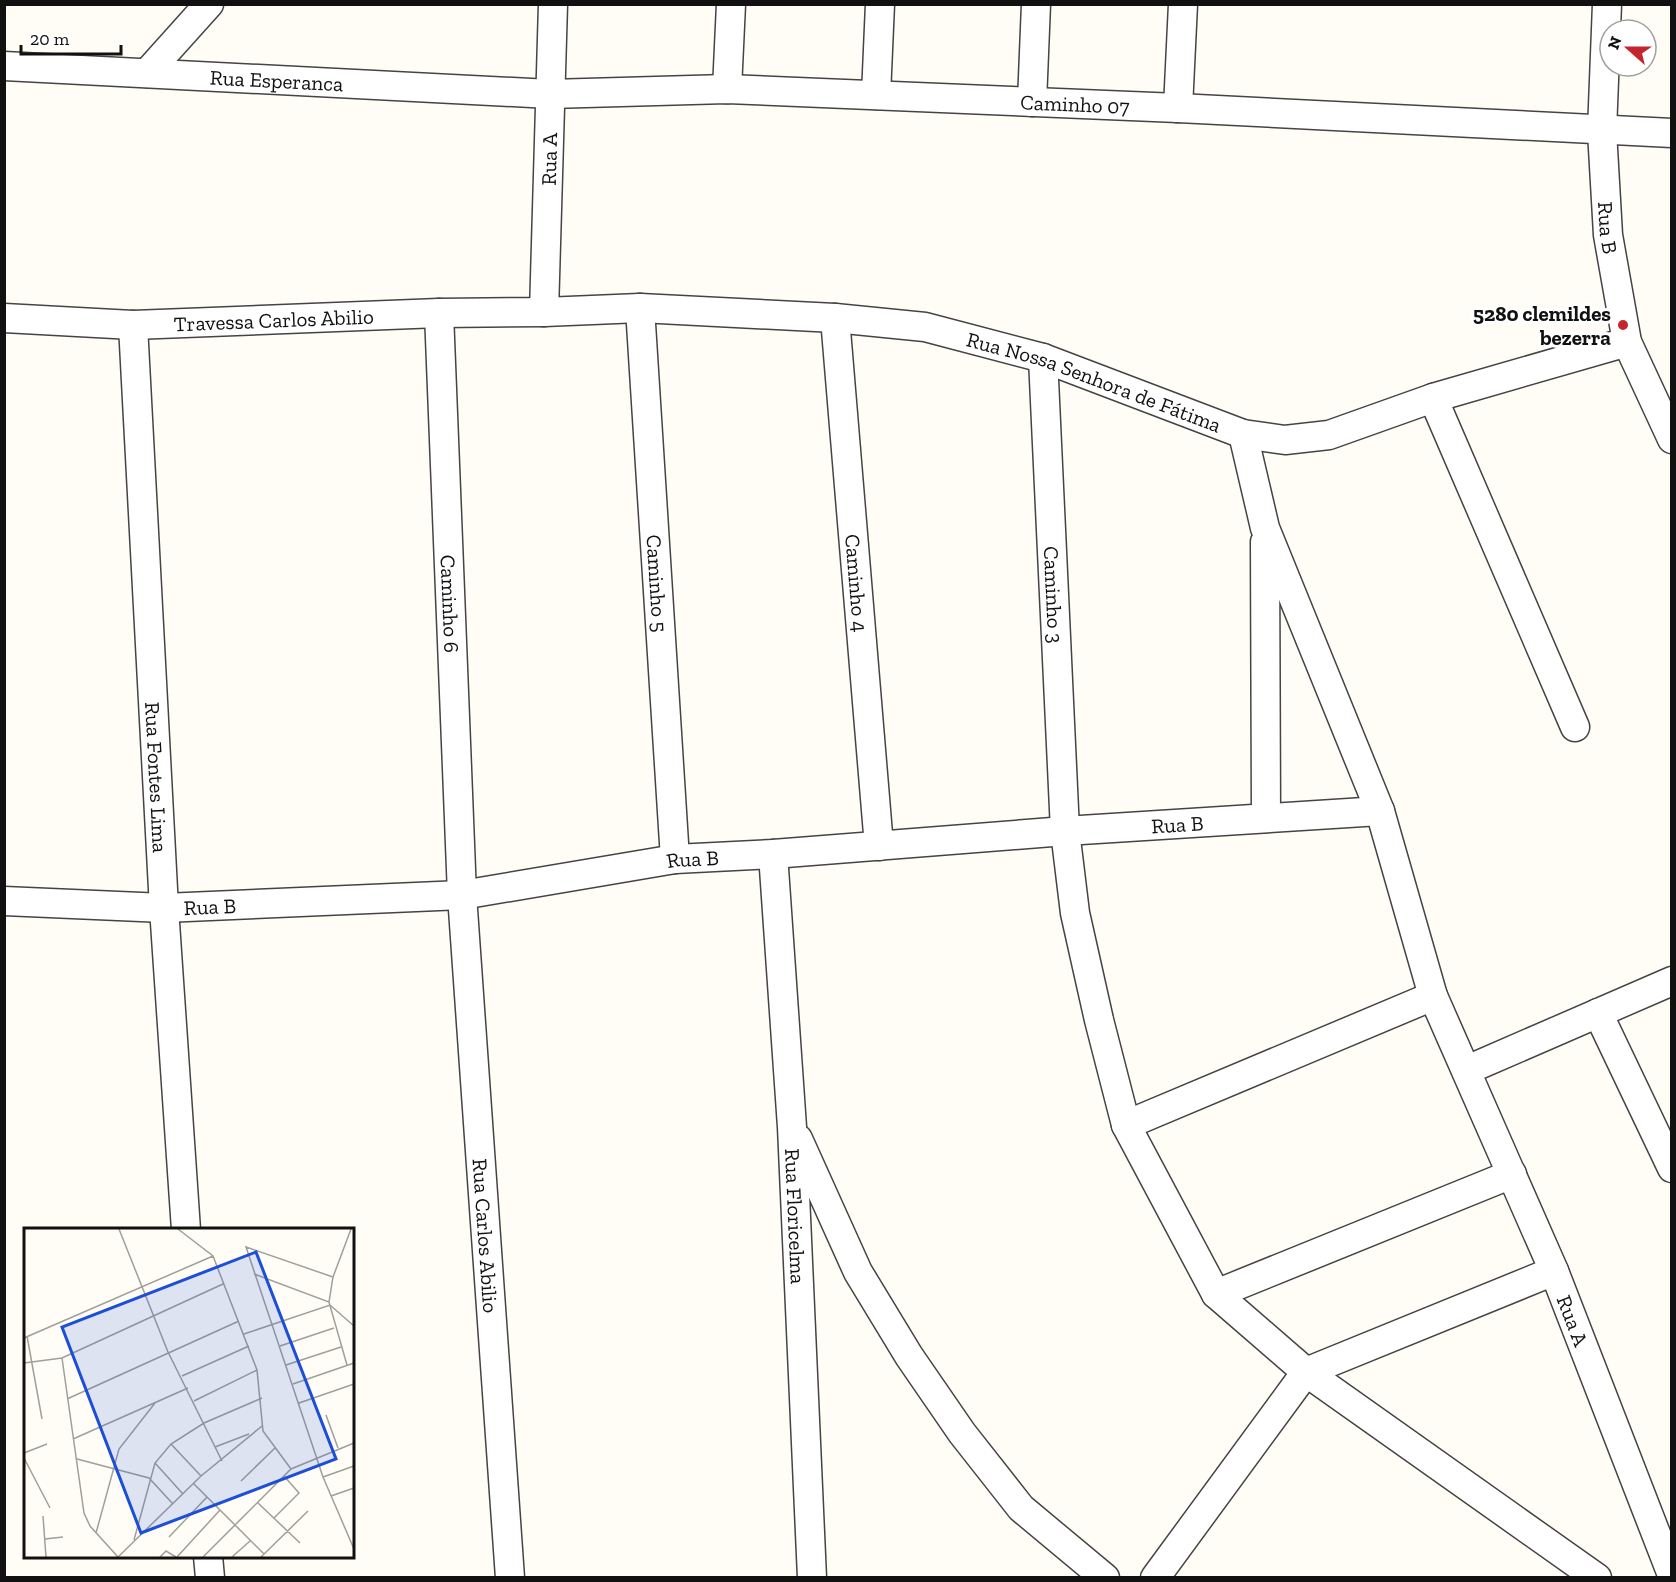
<svg xmlns="http://www.w3.org/2000/svg" width="1676" height="1582" font-family="'Zilla Slab',serif">
<style>
.lines{fill:none;stroke-linecap:round;stroke-linejoin:round}
.minor-casing{stroke:#444;stroke-width:31}
.minor{stroke:#fff;stroke-width:28}
.poi-dot{fill:#c4262e;stroke:#fff;stroke-width:2}
.labels{text-anchor:middle;dominant-baseline:central;stroke-width:6;stroke-linejoin:round;paint-order:stroke}
.street-label{font-size:21px;fill:#111;stroke:#fff}
.poi-label{font-size:21px;font-weight:bold;fill:#111;stroke:#fff;text-anchor:end}
.inset-road{fill:none;stroke:#a09f9a;stroke-width:1.5}
.view{fill:#1d4ed8;fill-opacity:0.15;stroke:#1d4ed8;stroke-width:3}
.inset-edge{fill:none;stroke:#111;stroke-width:3}
</style>
<rect width="100%" height="100%" fill="#fffdf5"/>
<g class="lines">
<defs>
<g id="minor">
<path id="s1" d="M1607,4L1602,131L1608,235L1627,342L1672,439"/>
<path id="s2" d="M4,66L550,94L727,89L1178,108L1672,133"/>
<path d="M147,73L209,4"/>
<path d="M727,89L731,4"/>
<path d="M876,95L880,4"/>
<path d="M1032,102L1036,4"/>
<path d="M1178,108L1183,4"/>
<path id="s3" d="M640,308L675,859"/>
<path id="s4" d="M544,312L553,4"/>
<path id="s5" d="M439,313L462,895L510,1578"/>
<path id="s6" d="M4,318L133,325L439,313L544,312L640,308L835,318L925,327L1043,358L1243,434L1285,440L1329,435L1433,398L1627,342"/>
<path id="s7" d="M835,318L879,846"/>
<path id="s8" d="M133,325L164,908L186,1230"/>
<path id="s9" d="M1043,358L1065,831L1075,913L1099,1020L1126,1125L1216,1294L1306,1372L1597,1578"/>
<path d="M1433,398L1575,727"/>
<path id="s10" d="M1243,434L1265,528L1380,811L1433,996L1554,1271L1672,1575"/>
<path d="M1265,542L1266,818"/>
<path id="s11" d="M773,854L792,1127L812,1578"/>
<path id="s12" d="M4,901L164,908L462,895L675,859L773,854L1065,831L1380,811"/>
<path d="M1598,1013L1672,1168"/>
<path d="M1467,1070L1672,981"/>
<path d="M1126,1125L1433,996"/>
<path d="M798,1139L858,1272L909,1356L962,1433L1021,1508L1105,1578"/>
<path d="M1216,1294L1512,1174"/>
<path d="M208,1556L210,1578"/>
<path d="M1155,1578L1306,1372L1554,1271"/>
</g>
</defs>
<use href="#minor" class="minor-casing"/>
<use href="#minor" class="minor"/>
</g>
<circle class="poi-dot" cx="1623" cy="325" r="6"/>
<g class="labels">
<g class="street-label">
<text stroke="none"><textPath href="#s2" startOffset="273">Rua Esperanca</textPath></text>
<text stroke="none"><textPath href="#s2" startOffset="1072">Caminho 07</textPath></text>
<text stroke="none"><textPath href="#s4" startOffset="153">Rua A</textPath></text>
<text stroke="none"><textPath href="#s1" startOffset="224">Rua B</textPath></text>
<text stroke="none"><textPath href="#s6" startOffset="270">Travessa Carlos Abilio</textPath></text>
<text stroke="none"><textPath href="#s6" startOffset="1100">Rua Nossa Senhora de Fátima</textPath></text>
<text stroke="none"><textPath href="#s7" startOffset="266">Caminho 4</textPath></text>
<text stroke="none"><textPath href="#s3" startOffset="276">Caminho 5</textPath></text>
<text stroke="none"><textPath href="#s9" startOffset="237">Caminho 3</textPath></text>
<text stroke="none"><textPath href="#s5" startOffset="291">Caminho 6</textPath></text>
<text stroke="none"><textPath href="#s8" startOffset="453">Rua Fontes Lima</textPath></text>
<text stroke="none"><textPath href="#s12" startOffset="1178">Rua B</textPath></text>
<text stroke="none"><textPath href="#s12" startOffset="692">Rua B</textPath></text>
<text stroke="none"><textPath href="#s12" startOffset="206">Rua B</textPath></text>
<text stroke="none"><textPath href="#s11" startOffset="363">Rua Floricelma</textPath></text>
<text stroke="none"><textPath href="#s5" startOffset="924">Rua Carlos Abilio</textPath></text>
<text stroke="none"><textPath href="#s10" startOffset="948">Rua A</textPath></text>
</g>
<g class="poi-label">
<text x="1611" y="313">5280 clemildes<tspan x="1611" dy="24">bezerra</tspan></text>
</g>
</g>
<g transform="translate(24 1228)">
<rect width="330" height="330" fill="#fffdf5"/>
<path class="inset-road" d="M95,1L144,124L198,233M154,1L189,28L233,142L239,203L267,241M230,46L305,74L323,137M309,49L222,19L299,249L330,321M305,74L309,49L327,1M220,106L306,77L330,98M3,108L18,191M0,110L189,28M256,118L310,100M38,130L60,285L66,298L94,329M0,135L38,130L199,56M262,137L317,119M158,148L225,118M269,156L330,135M43,171L215,93M170,173L233,142M275,175L330,156M302,187L314,220M49,211L164,160M147,216L177,248M191,219L225,206M0,225L23,216M0,230L26,280M53,231L125,250L149,276M131,235L159,266M299,249L330,238M217,253L251,220M170,256L240,326M307,268L330,260M234,275L276,315M19,288L22,329M250,290L275,265L260,248M72,305L95,221L131,175M145,309L183,269M21,311L39,309M110,312L131,235L147,216L180,195L238,170M94,329L177,248L238,198M136,329L142,323L152,329M153,329L196,282M179,329L267,241L330,215M208,329L226,313M237,329L284,283"/>
<path class="view" d="M232,24L312,231L117,305L38,99Z"/>
<rect width="330" height="330" class="inset-edge"/>
</g>
<rect width="1676" height="1582" fill="none" stroke="#111111" stroke-width="12"/>
<g transform="translate(1628 48) rotate(291)"><circle r="28" fill="#ffffff" stroke="#a0a0a0" stroke-width="1.5"/>
<path d="M0-4.5L10 22L0 15L-10 22Z" fill="#c4262e"/>
<text y="-9" font-size="16" font-weight="bold" text-anchor="middle" fill="#111111">N</text>
</g>
<path d="M21 45v9h100v-9" fill="none" stroke="#111111" stroke-width="3"/>
<text x="30" y="45" font-size="18" fill="#111111" stroke="#ffffff" stroke-width="4.5" paint-order="stroke">20 m</text>
</svg>
